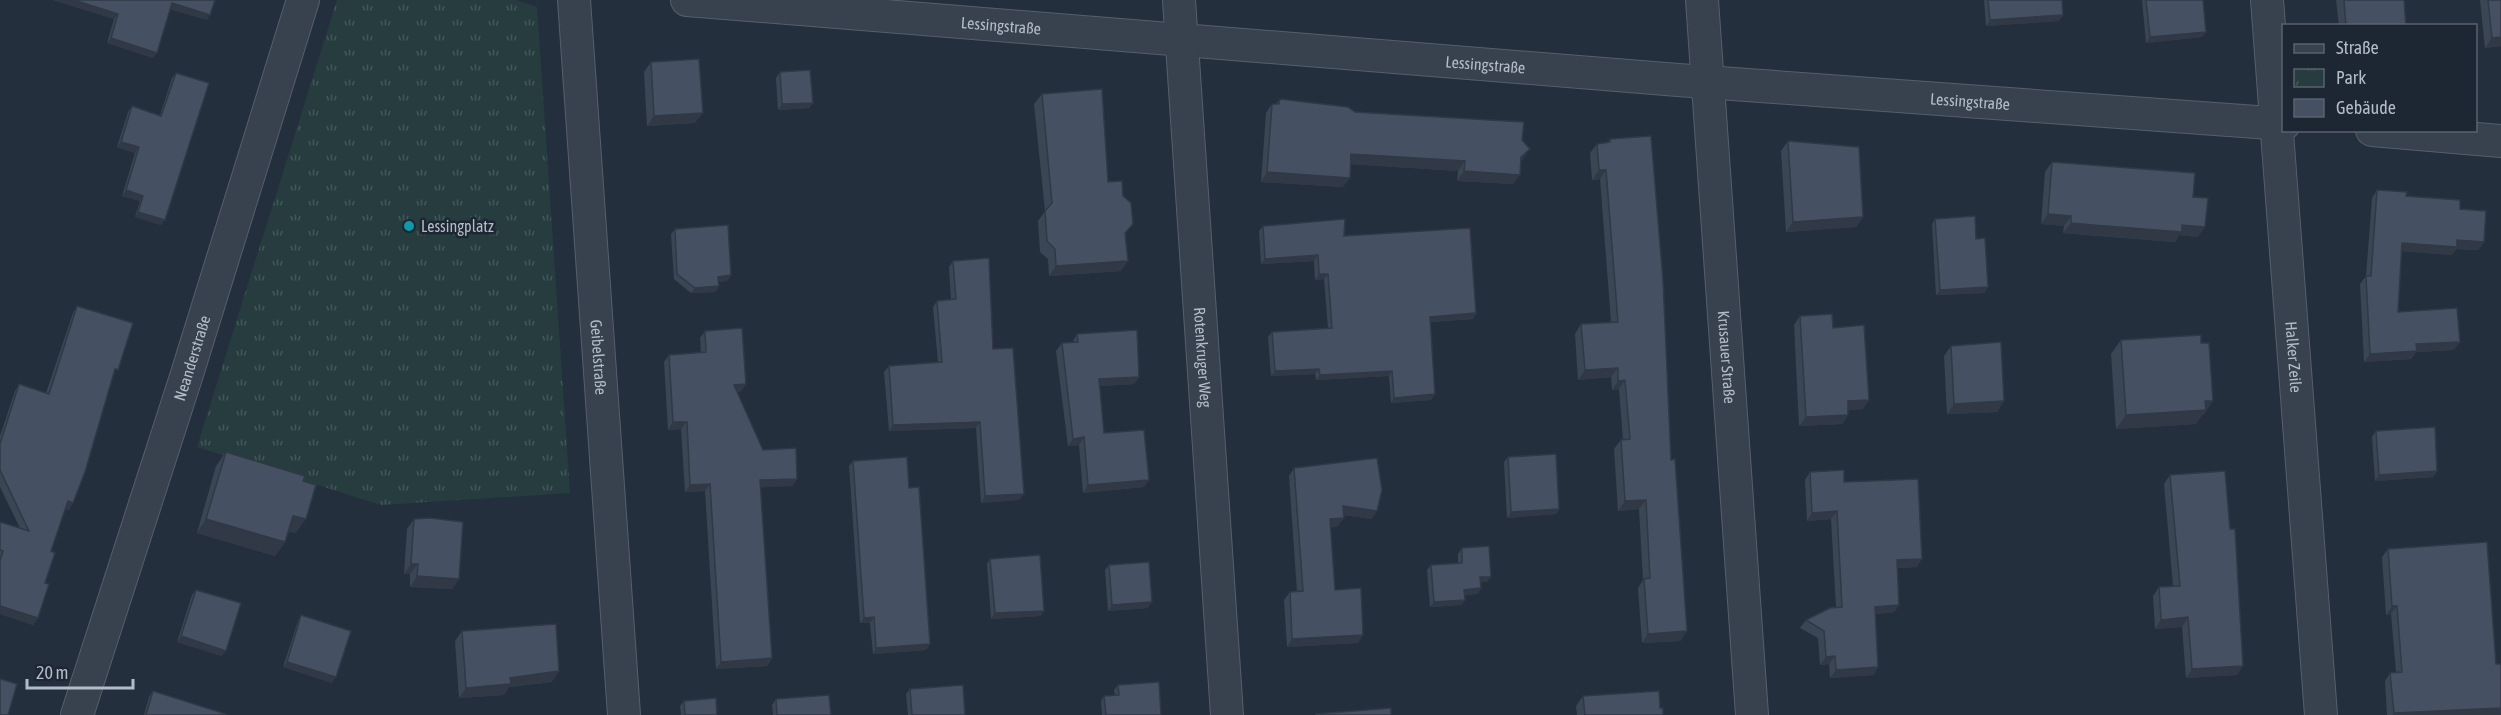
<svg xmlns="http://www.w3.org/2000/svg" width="2501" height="715" font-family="'Asap Condensed',sans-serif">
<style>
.park{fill:url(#park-tufts)}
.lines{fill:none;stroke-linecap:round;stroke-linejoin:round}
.minor-casing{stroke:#565f6c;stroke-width:34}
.minor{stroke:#38414e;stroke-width:32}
.wall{fill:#3b4654}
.shaded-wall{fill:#303945}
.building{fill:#455162;stroke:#303945;stroke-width:1.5}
.culture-dot{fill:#0f9aa8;stroke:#1d2633;stroke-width:2}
.labels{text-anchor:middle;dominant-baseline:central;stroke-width:5;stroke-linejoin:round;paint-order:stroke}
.street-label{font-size:16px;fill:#b4bcc9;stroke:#1d2633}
.poi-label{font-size:16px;fill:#b4bcc9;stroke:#1d2633;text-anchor:start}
</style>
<defs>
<pattern id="park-tufts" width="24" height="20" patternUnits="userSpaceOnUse" patternTransform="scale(1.5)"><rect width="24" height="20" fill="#263c3f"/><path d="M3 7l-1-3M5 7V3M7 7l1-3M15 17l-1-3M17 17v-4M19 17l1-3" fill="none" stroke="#435659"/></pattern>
</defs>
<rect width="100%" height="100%" fill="#242f3e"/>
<path class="park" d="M337,0H516L537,7L570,493L381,505L197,447Z"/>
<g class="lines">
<defs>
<g id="minor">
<path id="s1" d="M574,0L624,715"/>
<path id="s2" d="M687,0L1678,80L2284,124"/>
<path id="s3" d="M1179,0L1227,715"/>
<path id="s4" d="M1702,0L1752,715"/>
<path id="s5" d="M2267,0L2321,715"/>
<path d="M2372,130L2501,141"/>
<path id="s6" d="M77,715L187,374L303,0"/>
</g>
</defs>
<use href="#minor" class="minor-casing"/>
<use href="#minor" class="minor"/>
</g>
<g class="wall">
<path d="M53,0H215L207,20L170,9L153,58L107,43L114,19Z"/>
<path d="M1984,0H2062L2059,21L1986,26Z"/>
<path d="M2142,0H2203L2202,37L2146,43Z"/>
<path d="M2336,0H2404L2406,26H2339Z"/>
<path d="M2480,0H2501V46L2485,48Z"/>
<path d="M651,62L695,123L647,126L644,72Z"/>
<path d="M780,72L813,103L809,108L778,110L776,78Z"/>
<path d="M176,73L161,225L135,217L140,201L122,196L135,153L117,147L128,112L132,106L160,115L172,78Z"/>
<path d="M1042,94L1108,182L1126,234L1121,271L1049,276L1048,259L1040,252L1038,221L1045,211L1034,104Z"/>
<path d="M1280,99L1522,140L1523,159L1521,161L1513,184L1457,181L1458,171L1351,164L1343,187L1261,182L1266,113L1272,104H1276Z"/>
<path d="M1610,139L1671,460L1687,631L1680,641L1642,643L1638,588L1643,580L1639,509L1618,511L1614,449L1621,440H1623L1619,389L1612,390L1611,377L1578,380L1575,334L1581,324L1611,322L1600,179L1592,180L1590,153L1597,144L1607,143Z"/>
<path d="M1788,141L1863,217L1856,227L1786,232L1781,151Z"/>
<path d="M2052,162L2193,197L2198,237L2179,235L2175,242L2086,235L2063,233L2064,226L2041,224L2045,172Z"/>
<path d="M2377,190L2460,209L2484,242L2478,250L2456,249L2452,255L2402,251L2398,312L2454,350L2416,352L2411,359L2364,362L2360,284L2366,276L2372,198Z"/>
<path d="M1935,219L1976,239L1988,287L1984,293L1936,295L1932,224Z"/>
<path d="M1263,226L1344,236L1476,313L1473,319L1430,322L1435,394L1431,400L1391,403L1389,376L1316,380L1315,374L1271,376L1268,337L1272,332L1328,328L1324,279L1315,280L1314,261L1261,264L1259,231Z"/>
<path d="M675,229L731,275L727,281L718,282L719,286L715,292L691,293L674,279L671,234Z"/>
<path d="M953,261L993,349L1019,500L981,503L976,428L889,431L884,372L889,366L938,362L933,307L937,301L951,299L949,267Z"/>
<path d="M77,306L113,376L69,510L65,509L51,551L38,618L33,625L0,614V522L20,528L0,487V436L15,391L19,384L46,393L73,313Z"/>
<path d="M1800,316L1833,328L1863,409L1848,410V415L1842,424L1799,426L1794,325Z"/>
<path d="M705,331L746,384L741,391L737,392L763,450L797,479L792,486L760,487L772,658L767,666L716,669L705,491L685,492L681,429L668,430L664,362L669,355L701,352L700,338Z"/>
<path d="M1077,334L1139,377L1134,384L1099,386L1104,433L1144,487L1083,493L1079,445L1068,446L1056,351L1062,343H1072Z"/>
<path d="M2121,340L2204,415H2202L2196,424L2116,429L2111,354Z"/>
<path d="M1951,346L2004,401L1997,412L1947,414L1944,356Z"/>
<path d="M2376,431L2437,471L2433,477L2375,481L2372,437Z"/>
<path d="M226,452L303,481L296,533L288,531L285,542L275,556L197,533L216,466Z"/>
<path d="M1508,457L1559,509L1556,514L1507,518L1504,462Z"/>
<path d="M853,461L909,488L930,644L926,650L873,654L870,623H860L849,466Z"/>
<path d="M1294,468L1372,519L1343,515L1338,526L1330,527L1335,590L1358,643L1287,647L1284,600L1290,592H1297L1289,476Z"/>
<path d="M1810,472L1844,482L1917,567L1897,568L1899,605L1894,612L1875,614L1878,667L1873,675L1830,678L1829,664L1820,665L1818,638L1800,628L1806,620L1836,607L1831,519L1807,521L1805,480Z"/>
<path d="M2170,475L2237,675L2186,678L2182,627L2155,629L2153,596L2159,587L2173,586L2164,484Z"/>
<path d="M414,519L459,579L452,589L410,587V574H404L407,529Z"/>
<path d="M1462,548L1487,582H1481L1478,594L1465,595V600L1461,605L1430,607L1427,570L1431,565L1458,563V554Z"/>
<path d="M2388,549L2496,664L2501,715H2387L2385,681L2390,673L2396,672L2391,614L2386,615L2382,557Z"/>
<path d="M990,559L1044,611L1040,616L991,619L987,564Z"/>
<path d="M1109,565L1148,608L1108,611L1105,570Z"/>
<path d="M196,590L222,656L177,642L192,595Z"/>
<path d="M301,615L332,683L283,667L298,621Z"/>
<path d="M462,631L552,682L509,687L504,695L459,698L455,641Z"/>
<path d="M1118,685L1161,715H1102L1101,701L1104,696L1115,695L1114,690Z"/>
<path d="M910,689L965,715H908L906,694Z"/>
<path d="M153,691L225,715H144L149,697Z"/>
<path d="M1583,696L1660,708L1663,715H1577L1576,706Z"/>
<path d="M776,699L831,715H773L772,705Z"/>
<path d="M684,701L717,715H681L680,706Z"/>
</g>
<g class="shaded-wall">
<path d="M53,0H74L118,14L114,19Z"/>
<path d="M172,3L210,15L207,20L168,9Z"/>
<path d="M2063,15L2059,21L1986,26L1990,20Z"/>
<path d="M2206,32L2202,37L2146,43L2150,37Z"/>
<path d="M2501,37V46L2485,48L2492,38Z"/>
<path d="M111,38L157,53L153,58L107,43Z"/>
<path d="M813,103L809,108L778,110L782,104Z"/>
<path d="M703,113L695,123L647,126L654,116Z"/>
<path d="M121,142L139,147L135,153L117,147Z"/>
<path d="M1530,149L1523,159L1515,166L1521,157Z"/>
<path d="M1351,154L1465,161L1458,171L1345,164Z"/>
<path d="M1599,170H1606L1600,179L1592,180Z"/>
<path d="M1464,171L1520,175L1513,184L1457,181Z"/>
<path d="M1267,172L1350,178L1343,187L1261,182Z"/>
<path d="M126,190L143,196L140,201L122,196Z"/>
<path d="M138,212L165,220L161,225L135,217Z"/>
<path d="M2048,214L2071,216L2064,226L2041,224Z"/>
<path d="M1863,217L1856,227L1786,232L1793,222Z"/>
<path d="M2071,223L2182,225L2205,227L2198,237L2179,235L2175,242L2063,233Z"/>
<path d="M2457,240L2484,242L2478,250L2456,249L2452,255L2397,251L2402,243Z"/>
<path d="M1318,255L1314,261L1261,264L1265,259Z"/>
<path d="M1128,261L1121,271L1049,276L1056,266Z"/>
<path d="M1319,274H1328L1324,279L1315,280Z"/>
<path d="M731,275L727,281L714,282L718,277Z"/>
<path d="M719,286L715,292L691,293L695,288Z"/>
<path d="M1988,287L1984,293L1936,295L1940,290Z"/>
<path d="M1476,313L1473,319L1426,322L1430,317Z"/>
<path d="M2460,342L2454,350L2416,352L2411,359L2364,362L2370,354L2416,344Z"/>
<path d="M1618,368L1611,377L1578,380L1585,370Z"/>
<path d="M1319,369L1315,374L1271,376L1275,371Z"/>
<path d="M1392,371L1389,376L1316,380L1320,375Z"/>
<path d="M1139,377L1134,384L1094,386L1099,379Z"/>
<path d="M1625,380L1619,389L1612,390L1618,381Z"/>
<path d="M746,384L741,391L729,393L734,385Z"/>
<path d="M1435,394L1431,400L1391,403L1394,398Z"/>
<path d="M1869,400L1863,409L1841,411L1848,401Z"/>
<path d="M2004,401L1997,412L1947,414L1954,404Z"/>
<path d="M2205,401H2213L2204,415H2202L2196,424L2116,429L2126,415Z"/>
<path d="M1848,415L1842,424L1799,426L1806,417Z"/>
<path d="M673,422H687L681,429L668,430Z"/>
<path d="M980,422L976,428L889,431L893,425Z"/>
<path d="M1084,437L1079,445L1068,446L1073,439Z"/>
<path d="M2437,471L2433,477L2375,481L2379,475Z"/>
<path d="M797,479L792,486L755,488L760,480Z"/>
<path d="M1149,480L1144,487L1083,493L1088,485Z"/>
<path d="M710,484L705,491L685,492L690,485Z"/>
<path d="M1024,494L1019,500L981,503L985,496Z"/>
<path d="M1646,500L1639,509L1618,511L1625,501Z"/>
<path d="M68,501L73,503L69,510L63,508Z"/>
<path d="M1343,506L1377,511L1372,519L1337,514Z"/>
<path d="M1559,509L1556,514L1507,518L1511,512Z"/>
<path d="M1837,511L1831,519L1807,521L1812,513Z"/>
<path d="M293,516L306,519L296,533L283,530Z"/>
<path d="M1344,518L1338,526L1324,527L1330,519Z"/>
<path d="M206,519L285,542L275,556L197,533Z"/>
<path d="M1922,559L1917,567L1892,568L1897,560Z"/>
<path d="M411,564H418L410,574H404Z"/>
<path d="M417,576L459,579L452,589L410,587Z"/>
<path d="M1480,577H1491L1487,582L1476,583Z"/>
<path d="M1481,588L1478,594L1461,595L1464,590Z"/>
<path d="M1465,600L1461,605L1430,607L1434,602Z"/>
<path d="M1152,602L1148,608L1108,611L1112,605Z"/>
<path d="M1899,605L1894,612L1869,615L1875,607Z"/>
<path d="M0,606L38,618L33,625L0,614Z"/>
<path d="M2392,606H2397L2391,614L2386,615Z"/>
<path d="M1044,611L1040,616L991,619L995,613Z"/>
<path d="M874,617L870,623H860L864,618Z"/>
<path d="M2188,617L2182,627L2155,629L2161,620Z"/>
<path d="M1687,631L1680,641L1642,643L1648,634Z"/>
<path d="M1363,635L1358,643L1287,647L1292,639Z"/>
<path d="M181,636L226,651L222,656L177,642Z"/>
<path d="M930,644L926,650L873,654L876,648Z"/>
<path d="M1835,656L1829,664L1820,665L1826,657Z"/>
<path d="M772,658L767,666L716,669L721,662Z"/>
<path d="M287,662L336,677L332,683L283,667Z"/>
<path d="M2243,666L2237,675L2186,678L2192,669Z"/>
<path d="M1878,667L1873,675L1830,678L1836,670Z"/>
<path d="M559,671L552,682L509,687L504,695L459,698L466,688L510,678Z"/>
<path d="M2501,708V715H2392L2394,713Z"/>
</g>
<g class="building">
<path d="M74,0H215L210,15L172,3L157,53L111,38L118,14Z"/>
<path d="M1988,0H2062L2063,15L1990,20Z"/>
<path d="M2146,0H2203L2206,32L2150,37Z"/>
<path d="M2344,0H2404L2406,26H2346Z"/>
<path d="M2488,0H2501V37L2492,38Z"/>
<path d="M699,59L703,113L654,116L651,62Z"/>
<path d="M810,70L813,103L782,104L780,72Z"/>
<path d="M176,73L209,83L165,220L138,212L143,196L126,190L139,147L121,142L132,106L161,116Z"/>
<path d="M1102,89L1108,182L1122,181L1123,196L1131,203L1133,224L1125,233L1128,261L1056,266L1055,249L1047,241L1045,211L1052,203L1042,94Z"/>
<path d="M1280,99L1348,107L1355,112L1524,122L1522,140L1530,149L1521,157L1520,175L1464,171L1465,161L1351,154L1350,178L1267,172L1272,104H1279Z"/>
<path d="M1651,136L1663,280L1671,460L1675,459L1687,631L1648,634L1644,579L1650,578L1646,500L1625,501L1621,440L1630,439L1625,380L1618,381V368L1585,370L1581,324L1618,322L1606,170H1599L1597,144L1610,142V139Z"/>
<path d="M1788,141L1859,147L1863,217L1793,222Z"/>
<path d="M2052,162L2195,173L2193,197L2208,198L2205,227L2182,225V232L2093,225L2071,223V216L2048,214Z"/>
<path d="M2377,190L2407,192L2406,196L2460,200V209L2486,211L2484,242L2457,240V247L2402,243L2398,312L2457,308L2460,342L2416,344L2417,351L2370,354L2366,276H2371Z"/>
<path d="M1975,216L1976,239L1985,238L1988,287L1940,290L1935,219Z"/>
<path d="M1345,219L1344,236L1470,228L1476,313L1430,317L1435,394L1394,398L1392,371L1320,375L1319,369L1275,371L1272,332L1332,328L1328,274H1319L1318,255L1265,259L1263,226Z"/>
<path d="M728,225L731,275L718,277L719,286L695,288L677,274L675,229Z"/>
<path d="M989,258L993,349L1013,348L1024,494L985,496L980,422L893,425L889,366L942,362L937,301L956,299L953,261Z"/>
<path d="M77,306L133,323L118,370L115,369L85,472L73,503L68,501L51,551L55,553L45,583L49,584L38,618L0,606V561L3,551L0,550V522L29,531L0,470V444L19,384L49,394Z"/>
<path d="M1832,314L1833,328L1864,325L1869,400L1848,401V415L1806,417L1800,316Z"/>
<path d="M742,328L746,384L734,385L763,450L796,448L797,479L760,480L772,658L721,662L710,484L690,485L687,422H673L669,355L706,352L705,331Z"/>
<path d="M1137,330L1139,377L1099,379L1104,433L1144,430L1149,480L1088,485L1084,437L1073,439L1062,343L1078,342L1077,334Z"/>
<path d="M2201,335V343H2209L2213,401H2205L2206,410L2126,415L2121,340Z"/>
<path d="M2001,342L2004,401L1954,404L1951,346Z"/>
<path d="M2435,427L2437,471L2379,475L2376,431Z"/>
<path d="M226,452L305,476L303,481L316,485L306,519L293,516L285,542L206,519Z"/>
<path d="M1556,454L1559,509L1511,512L1508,457Z"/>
<path d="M907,457L909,488L919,487L930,644L876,648L874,617L864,618L853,461Z"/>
<path d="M1377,458L1382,490L1377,511L1343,506L1344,518L1330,519L1335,590L1361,588L1363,635L1292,639L1290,592L1303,591L1294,468Z"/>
<path d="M1844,470V482L1918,479L1922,559L1897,560L1899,605L1875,607L1878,667L1836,670L1835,656L1826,657L1824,631L1806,620L1830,608L1842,607L1837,511L1812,513L1810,472Z"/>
<path d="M2225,471L2230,529H2235L2243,666L2192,669L2188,617L2161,620L2159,587L2180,586L2170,475Z"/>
<path d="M430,518L463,522L459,579L417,576L418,564H411L414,519Z"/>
<path d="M2487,542L2496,664H2501V708L2394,713L2390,673L2402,672L2397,606H2392L2388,549Z"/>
<path d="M1489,546L1491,577H1480L1481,588L1464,590L1465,600L1434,602L1431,565L1462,563V548Z"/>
<path d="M1040,555L1044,611L995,613L990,559Z"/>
<path d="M1149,562L1152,602L1112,605L1109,565Z"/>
<path d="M196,590L241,603L226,651L181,636Z"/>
<path d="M301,615L351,631L336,677L287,662Z"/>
<path d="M556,624L559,671L510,678L511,684L466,688L462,631Z"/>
<path d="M0,679L17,684L8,715H0Z"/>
<path d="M1159,682L1161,715H1106L1104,696L1119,695L1118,685Z"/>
<path d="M963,685L965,715H912L910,689Z"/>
<path d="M153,691L226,714L225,715H146Z"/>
<path d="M1659,691L1660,708H1663V715H1585L1583,696Z"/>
<path d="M829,695L831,715H777L776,699Z"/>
<path d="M716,698L717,715H685L684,701Z"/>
<path d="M1391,708V715H1316V714Z"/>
</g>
<circle class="culture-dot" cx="409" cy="226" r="6"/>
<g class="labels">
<g class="street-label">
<text stroke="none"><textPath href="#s2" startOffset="315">Lessingstraße</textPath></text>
<text stroke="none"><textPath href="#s2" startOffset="801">Lessingstraße</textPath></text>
<text stroke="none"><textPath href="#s2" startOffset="1287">Lessingstraße</textPath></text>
<text stroke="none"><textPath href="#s3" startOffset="358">Rotenkruger Weg</textPath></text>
<text stroke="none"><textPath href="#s4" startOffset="358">Krusauer Straße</textPath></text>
<text stroke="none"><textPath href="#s5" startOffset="358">Halker Zeile</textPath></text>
<text stroke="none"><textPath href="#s6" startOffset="375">Neanderstraße</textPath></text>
<text stroke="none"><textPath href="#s1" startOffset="358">Geibelstraße</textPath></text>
</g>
<g class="poi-label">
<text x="421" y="226">Lessingplatz</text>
</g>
</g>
<rect x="2282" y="24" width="195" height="108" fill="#1d2633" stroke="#59626f" stroke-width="1.5"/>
<rect x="2294" y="44" width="30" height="9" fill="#38414e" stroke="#59626f" stroke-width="1.5"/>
<text x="2336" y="54" font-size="18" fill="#b4bcc9">Straße</text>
<rect x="2294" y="69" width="30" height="18" fill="url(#park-tufts)" stroke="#59626f" stroke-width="1.5"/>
<text x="2336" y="84" font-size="18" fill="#b4bcc9">Park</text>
<rect x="2294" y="99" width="30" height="18" fill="#455162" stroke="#59626f" stroke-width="1.5"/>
<text x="2336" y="114" font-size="18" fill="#b4bcc9">Gebäude</text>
<path d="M27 679v9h106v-9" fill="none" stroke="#b4bcc9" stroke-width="3"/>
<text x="36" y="679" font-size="18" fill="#b4bcc9" stroke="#1d2633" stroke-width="4.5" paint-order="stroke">20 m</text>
</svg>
